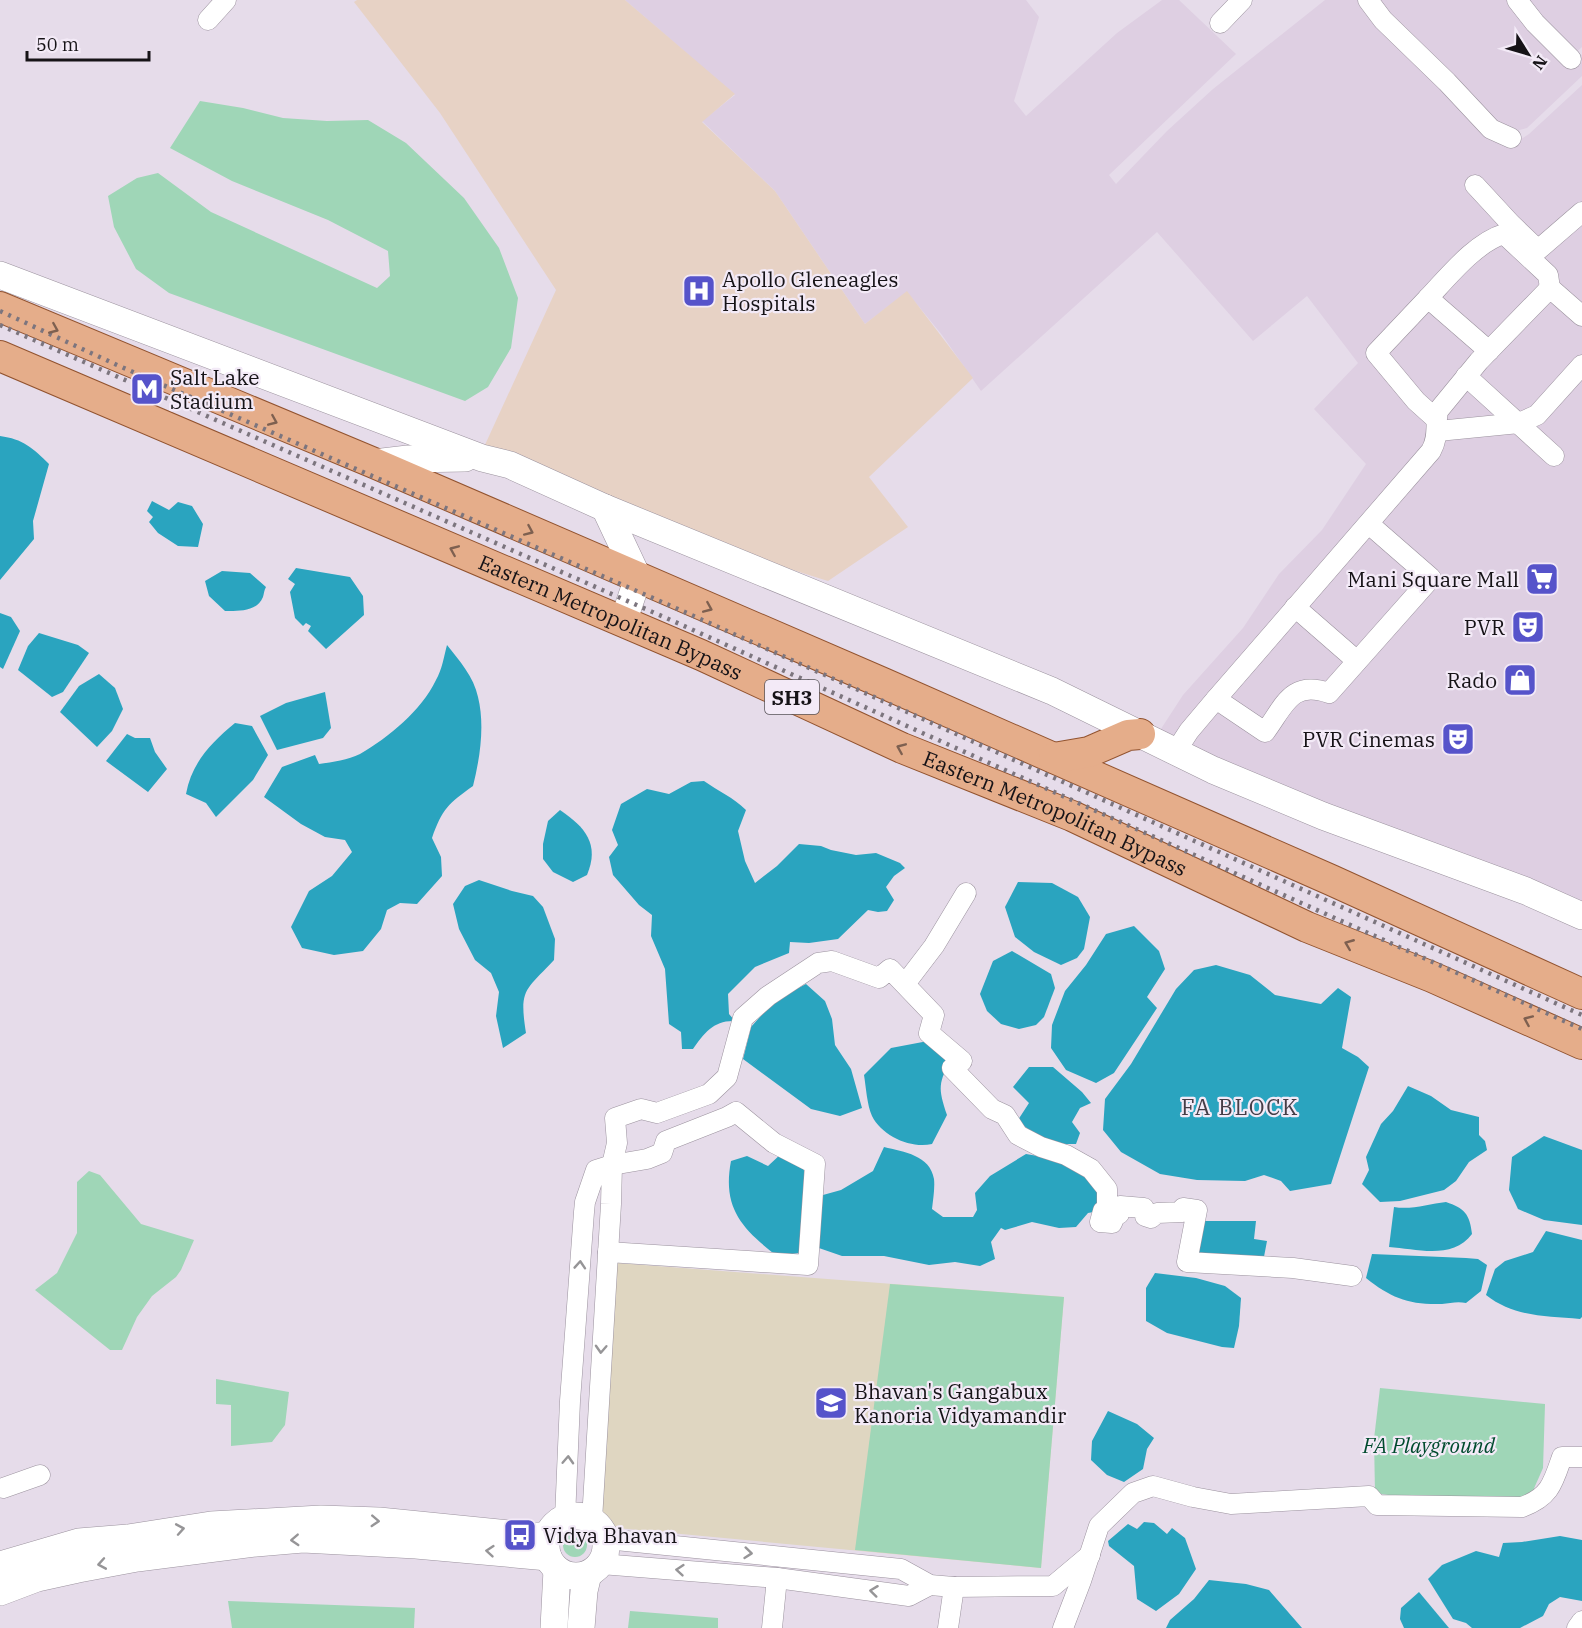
<svg xmlns="http://www.w3.org/2000/svg" width="1582" height="1628" font-family="'IBM Plex Serif',serif">
<style>
.built{fill:#decfe2}
.education{fill:#dfd6c1}
.medical{fill:#e7d2c5}
.green{fill:#9fd6b7}
.water{fill:#2aa4bf}
.lines{fill:none;stroke-linecap:round;stroke-linejoin:round}
.street-casing{stroke:#9b929e;stroke-width:21}
.secondary-casing{stroke:#9b929e;stroke-width:28}
.primary-casing{stroke:#92532f;stroke-width:32}
.street{stroke:#fff;stroke-width:20}
.secondary{stroke:#fff;stroke-width:27}
.primary{stroke:#e5ad8a;stroke-width:30}
.rail{stroke:#7c757e;stroke-width:4.5;stroke-dasharray:3 6;stroke-linecap:butt}
.oneway{stroke:#7e6050}
.oneway2{stroke:#969597}
.labels{text-anchor:middle;dominant-baseline:central;stroke-width:4.5;stroke-linejoin:round;paint-order:stroke}
.shield{fill:#f3eaf7;stroke:#58545a;stroke-width:1.5}
.shield-label{font-size:20px;font-weight:bold;fill:#161317}
.poi-label{font-size:21px;fill:#161317;stroke:#f3eaf7;text-anchor:start}
.street-label{font-size:21px;fill:#161317;stroke:#f3eaf7}
.park-label{font-size:21px;font-style:italic;fill:#004b2e;stroke:#f3eaf7}
.neighbourhood-label{font-size:22px;letter-spacing:1.5px;fill:#453d47;stroke:#f3eaf7}
</style>
<rect width="100%" height="100%" fill="#e6dcea"/>
<g class="built">
<path d="M625,0H1026L1039,17L1014,101L1026,116L1117,33L1162,0H1179L1236,54L1109,175L1116,184L1167,131L1213,89L1325,0H1363L1515,143L1529,134L1582,85V207L1539,245L1542,261L1582,223V911L1157,735L1183,695L1243,628L1279,574L1322,530L1366,464L1314,409L1358,363L1307,296L1253,341L1157,232L981,391L942,335L907,292L865,324L775,191L702,121L735,95Z"/>
<path d="M1374,0H1512L1570,62L1582,55V76L1527,128L1509,133L1492,124Z"/>
<path d="M1523,0H1582V47L1573,55Z"/>
</g>
<path class="education" d="M617,1263L1064,1297L1041,1568L617,1528L600,1509Z"/>
<path class="medical" d="M357,0H625L735,94L702,122L775,191L865,324L907,291L973,378L869,477L908,527L828,581L729,550L484,447L556,290L440,113L354,2Z"/>
<g class="green">
<path d="M200,101L243,108L283,118L327,121L368,120L406,143L464,198L499,248L518,298L511,348L488,387L465,401L169,293L136,269L114,227L108,196L137,178L158,173L211,212L377,288L390,276L388,251L328,220L232,181L170,148Z"/>
<path d="M89,1171L100,1175L141,1224L194,1240L181,1270L176,1277L152,1296L137,1317L122,1350H110L35,1290L57,1273L77,1233V1182Z"/>
<path d="M890,1284L1064,1297L1041,1568L855,1550Z"/>
<path d="M216,1379L289,1392L285,1425L272,1442L231,1446V1405L216,1404Z"/>
<path d="M1380,1388L1545,1404L1543,1468L1532,1493L1519,1499L1395,1496L1375,1493L1374,1439Z"/>
<circle cx="575" cy="1545" r="12"/>
<path d="M228,1601L415,1608L414,1628H232Z"/>
<path d="M630,1611L718,1618V1628H628Z"/>
</g>
<g class="water">
<path d="M0,436C23,439 33,448 49,464L33,521L34,539L0,580Z"/>
<path d="M152,501L169,510L178,502L192,506L203,524L198,547L178,546L158,533L149,522L153,517L147,511Z"/>
<path d="M296,568L350,577L363,596L364,615L326,649L308,631L311,626L306,623L303,626L295,618L290,592L295,584L288,579Z"/>
<path d="M222,571L250,573L266,587C264,590 264,594 263,597C257,612 238,611 225,611L209,596L205,581Z"/>
<path d="M0,613L11,617L20,631L3,669L0,667Z"/>
<path d="M39,633L78,645L89,653L63,692L52,697L18,670L28,646Z"/>
<path d="M447,645C459,660 474,677 478,697C485,725 480,758 473,786C449,803 442,809 432,838L441,857L442,876L417,904L400,903L387,910L381,929L363,951L334,955L302,948L291,927L309,891L332,876L352,852L345,840L325,837L301,824L264,797L282,767L315,755L319,764C333,762 348,760 360,754C389,737 421,711 436,680C442,670 444,656 447,645Z"/>
<path d="M99,674L115,688L123,709L112,731L97,747L60,712L79,686Z"/>
<path d="M325,692L331,728L323,738L277,750L260,716L286,703Z"/>
<path d="M235,723L252,726L268,755L253,780L216,817L206,803L186,794C192,762 211,743 235,723Z"/>
<path d="M127,734L135,738H150L155,752L167,769L148,792L106,761Z"/>
<path d="M704,781C718,791 733,797 746,810L738,831L745,861L755,883L777,866L799,844L821,846L831,850L856,855L876,853L900,863L905,868L894,876L886,887L894,900L887,911L878,912L868,910L838,939L809,943L790,942L789,953L755,967L728,994L729,1014L735,1021C714,1020 704,1033 693,1049H682L681,1032L669,1024L665,969L651,936L652,915L639,905L613,875L609,857L618,845L612,830L621,804L647,789L669,794L691,782Z"/>
<path d="M560,810C585,827 600,844 587,875L573,882L553,872L543,859V844L548,821Z"/>
<path d="M479,880L512,891L533,896L543,907L555,939L554,960C525,991 519,989 526,1033L503,1048L496,1016L499,992L491,973L475,960L459,929L453,904L465,886Z"/>
<path d="M1018,882L1052,883L1078,897L1090,917L1084,949L1077,958L1061,965L1034,952L1015,937L1005,907Z"/>
<path d="M1134,926L1159,951L1165,969L1147,997L1157,1008L1114,1073L1096,1083L1066,1070L1051,1048L1052,1025L1065,991L1086,965L1106,934Z"/>
<path d="M1012,951L1051,974L1055,988L1044,1017L1036,1025L1019,1029L1001,1024L987,1011L980,994L993,961Z"/>
<path d="M1216,965L1250,975L1275,995L1321,1004L1338,988L1351,997L1342,1048L1358,1057L1369,1067L1331,1184L1290,1191L1281,1181L1264,1175L1245,1181L1197,1180L1160,1174L1121,1152L1103,1130L1105,1099L1131,1064L1176,989L1194,970Z"/>
<path d="M806,984L825,1001L832,1019L835,1045L851,1069L862,1108L840,1116L811,1109L743,1059L751,1027L775,1000Z"/>
<path d="M928,1041L952,1058C938,1083 938,1088 947,1115L932,1144C911,1149 882,1136 872,1116C867,1105 866,1087 864,1075L891,1048Z"/>
<path d="M1029,1067H1053L1082,1092L1091,1103L1080,1108L1072,1122L1080,1133L1076,1144C1049,1145 1037,1139 1018,1120L1029,1103L1013,1087Z"/>
<path d="M1408,1086L1431,1096L1451,1110L1479,1117V1135L1485,1141L1487,1150L1469,1162L1456,1181L1444,1190L1400,1201L1380,1202L1362,1184L1369,1170L1366,1157L1381,1124L1393,1111Z"/>
<path d="M1544,1136L1582,1150V1225L1544,1220L1518,1209L1509,1190L1512,1157Z"/>
<path d="M884,1147C904,1152 930,1155 934,1179C935,1188 933,1200 932,1209L943,1217H973L977,1210L975,1193L990,1176L1026,1154L1067,1161L1090,1169L1104,1210L1088,1213L1076,1227L1059,1228L1032,1222L1005,1230L1001,1228L991,1242L995,1259L980,1266L955,1262L929,1265L884,1256H842L816,1247L823,1195L841,1190L873,1171Z"/>
<path d="M782,1153L795,1158L808,1176L799,1253L777,1256C742,1229 722,1208 731,1161L747,1156L768,1166Z"/>
<path d="M1446,1202C1464,1208 1470,1214 1472,1234C1453,1260 1417,1249 1389,1247L1394,1207C1411,1210 1429,1204 1446,1202Z"/>
<path d="M1195,1221H1256L1254,1239L1267,1241L1263,1262L1191,1258Z"/>
<path d="M1546,1231L1582,1240V1317L1580,1319C1545,1316 1514,1317 1486,1295L1495,1269L1505,1261L1533,1252Z"/>
<path d="M1372,1254L1466,1258L1478,1259L1487,1265L1481,1291L1466,1303C1458,1301 1450,1303 1442,1304C1409,1305 1391,1298 1366,1278Z"/>
<path d="M1155,1273L1196,1278L1225,1286L1241,1298L1239,1326L1234,1348L1222,1347L1167,1333L1146,1321V1288Z"/>
<path d="M1108,1411L1137,1424L1154,1438L1147,1449L1143,1469L1124,1482L1107,1475L1091,1460L1092,1441Z"/>
<path d="M1144,1522L1154,1523L1167,1534L1172,1528L1185,1538L1196,1569L1179,1594L1156,1611L1137,1599L1134,1566L1109,1546L1108,1541L1128,1524L1137,1529Z"/>
<path d="M1560,1536L1582,1540V1601L1560,1597L1549,1604L1543,1616L1520,1628H1472L1466,1623L1453,1619L1428,1579L1442,1565L1476,1551L1499,1557L1503,1543L1522,1542Z"/>
<path d="M1209,1580L1246,1584L1269,1590L1302,1628H1166L1170,1620L1194,1599Z"/>
<path d="M1419,1592L1449,1628H1404L1400,1619L1401,1608Z"/>
</g>
<g class="lines">
<defs>
<g id="street">
<path d="M1368,0L1383,20L1447,82L1491,129L1511,138"/>
<path d="M1517,0L1535,23L1571,59"/>
<path d="M208,20L226,0"/>
<path d="M1220,23L1242,0"/>
<path d="M1475,185L1511,224L1538,250L1582,212"/>
<path d="M1428,298C1448,277 1476,242 1504,234L1548,275L1550,288"/>
<path d="M1466,376L1554,456"/>
<path d="M1436,419L1416,401L1376,353L1428,298L1489,351"/>
<path d="M1438,431L1519,423L1537,415L1582,365"/>
<path d="M1295,607L1357,661"/>
<path d="M1216,699L1265,732C1285,705 1291,680 1329,693L1431,578L1369,524"/>
<path d="M1176,751L1189,731L1216,699L1431,451C1439,437 1435,425 1438,411L1479,361L1550,288L1582,316"/>
<path d="M905,984L934,946L966,893"/>
<path d="M608,1252L808,1265L815,1164L774,1143L736,1112L727,1117L666,1141L662,1153L647,1159L612,1165L617,1143L615,1118L641,1109L657,1113L709,1094L727,1077L743,1018L768,996L818,963L832,961L879,978L890,969L934,1015L929,1033L962,1061L952,1068L992,1109L1005,1115L1018,1135L1041,1147L1066,1155L1091,1169L1107,1189V1209L1103,1211L1100,1222L1112,1223L1116,1214H1119L1120,1206L1144,1208L1145,1216L1151,1218L1157,1213L1182,1212L1183,1208L1197,1210L1187,1262L1293,1268L1352,1276"/>
<path d="M3,1488L40,1475"/>
<path d="M565,1518L570,1401L584,1212L585,1202L596,1170L612,1165L611,1204L592,1520"/>
<path d="M606,1539L901,1569L930,1585L954,1587L1053,1586L1090,1555"/>
<path d="M601,1564L777,1578L909,1596L930,1585"/>
<path d="M772,1628L777,1578"/>
<path d="M948,1628L954,1587"/>
<path d="M1063,1628L1081,1581L1099,1526L1133,1493L1153,1486L1193,1497L1231,1504L1369,1496L1377,1505L1522,1507C1550,1497 1553,1483 1562,1457H1582"/>
<path d="M1577,1628L1582,1621"/>
</g>
<g id="secondary">
<path d="M0,275L482,458L510,465L605,508L638,578L623,622"/>
<path d="M374,463L408,459L465,458"/>
<path d="M605,508L1052,691L1213,770L1323,816L1526,891L1582,916"/>
<circle cx="576" cy="1546" r="30"/>
<path d="M0,1565L79,1542L128,1538L211,1525L321,1519L379,1521L528,1536H548"/>
<path d="M0,1592L37,1578L78,1569L137,1558L256,1543L303,1539L416,1545L548,1557"/>
<path d="M554,1628L557,1570"/>
<path d="M581,1628L584,1591L588,1574"/>
</g>
<g id="primary">
<path d="M0,307L374,463L883,683L1331,880L1582,994"/>
<path id="s1" d="M0,356L701,655L902,748L1072,816L1307,927L1432,977L1582,1044"/>
<path d="M1054,758L1089,752L1128,735L1140,734"/>
</g>
</defs>
<use href="#street" class="street-casing"/>
<use href="#secondary" class="secondary-casing"/>
<use href="#primary" class="primary-casing"/>
<use href="#street" class="street"/>
<use href="#secondary" class="secondary"/>
<use href="#primary" class="primary"/>
<g class="rail">
<path d="M0,311L117,365L678,609L1582,1015"/>
<path d="M0,325L673,621L1582,1029"/>
</g>
</g>
<defs><path id="oneway-chevron" d="M-2-3.5L2.5 0L-2 3.5" fill="none" stroke-width="1.6" stroke-linecap="round" stroke-linejoin="round" transform="scale(1.5)"/></defs>
<g class="oneway">
<use href="#oneway-chevron" transform="translate(54 329) rotate(23)"/>
<use href="#oneway-chevron" transform="translate(273 421) rotate(23)"/>
<use href="#oneway-chevron" transform="translate(529 531) rotate(24)"/>
<use href="#oneway-chevron" transform="translate(454 550) rotate(-157)"/>
<use href="#oneway-chevron" transform="translate(708 608) rotate(23)"/>
<use href="#oneway-chevron" transform="translate(901 748) rotate(-157)"/>
<use href="#oneway-chevron" transform="translate(1349 944) rotate(-158)"/>
<use href="#oneway-chevron" transform="translate(1528 1020) rotate(-156)"/>
</g>
<g class="oneway2">
<use href="#oneway-chevron" transform="translate(580 1265) rotate(-86)"/>
<use href="#oneway-chevron" transform="translate(601 1349) rotate(93)"/>
<use href="#oneway-chevron" transform="translate(568 1460) rotate(-87)"/>
<use href="#oneway-chevron" transform="translate(375 1521) rotate(3)"/>
<use href="#oneway-chevron" transform="translate(180 1529) rotate(-10)"/>
<use href="#oneway-chevron" transform="translate(295 1540) rotate(177)"/>
<use href="#oneway-chevron" transform="translate(490 1551) rotate(-175)"/>
<use href="#oneway-chevron" transform="translate(748 1553) rotate(6)"/>
<use href="#oneway-chevron" transform="translate(102 1564) rotate(170)"/>
<use href="#oneway-chevron" transform="translate(680 1570) rotate(-175)"/>
<use href="#oneway-chevron" transform="translate(874 1591) rotate(-173)"/>
</g>
<defs>
<symbol id="hospital-square" viewBox="-11 -11 22 22"><rect x="-9" y="-9" width="18" height="18" rx="4" fill="#5653ca" stroke="#f3eaf7"/><path d="M-5-5h3v3.5h4V-5h3V5h-3V1.5h-4V5h-3Z" fill="#fff"/></symbol>
<symbol id="metro-square" viewBox="-11 -11 22 22"><rect x="-9" y="-9" width="18" height="18" rx="4" fill="#5653ca" stroke="#f3eaf7"/><path d="M-5.5 5V-5H-3L0 0L3-5H5.5V5H3V-.5L0 4L-3-.5V5Z" fill="#fff"/></symbol>
<symbol id="supermarket-square" viewBox="-11 -11 22 22"><rect x="-9" y="-9" width="18" height="18" rx="4" fill="#5653ca" stroke="#f3eaf7"/><path d="M-6-5.5h2.5l.6 2H6L4.5 2H-2.5L-4.4-4H-6ZM-1.5 3.2a1.3 1.3 0 1 0 .1 0ZM3 3.2a1.3 1.3 0 1 0 .1 0Z" fill="#fff"/></symbol>
<symbol id="theatre-square" viewBox="-11 -11 22 22"><rect x="-9" y="-9" width="18" height="18" rx="4" fill="#5653ca" stroke="#f3eaf7"/><path d="M-5-5.5Q0-4 5-5.5V0Q5 5 0 6Q-5 5-5 0ZM-3.3-2.5H-1v1.5H-3.3ZM1-2.5H3.3v1.5H1ZM-2.8 1Q0 5.5 2.8 1Z" fill="#fff"/></symbol>
<symbol id="shop-square" viewBox="-11 -11 22 22"><rect x="-9" y="-9" width="18" height="18" rx="4" fill="#5653ca" stroke="#f3eaf7"/><path d="M-5-2.5h2.3a2.7 3.5 0 0 1 5.4 0H5L5.5 6h-11ZM-1.5-2.5h3a1.5 2.3 0 0 0-3 0Z" fill="#fff"/></symbol>
<symbol id="school-square" viewBox="-11 -11 22 22"><rect x="-9" y="-9" width="18" height="18" rx="4" fill="#5653ca" stroke="#f3eaf7"/><path d="M0-5L7-2L0 1L-7-2ZM-4 1L0 2.5L4 1V4Q0 6-4 4Z" fill="#fff"/></symbol>
<symbol id="bus-square" viewBox="-11 -11 22 22"><rect x="-9" y="-9" width="18" height="18" rx="4" fill="#5653ca" stroke="#f3eaf7"/><path d="M-5-6H5V4H4V6H2V4H-2V6H-4V4H-5ZM-3.5-4V0h7V-4ZM-3.5 1.2v1.5H-2V1.2ZM2 1.2v1.5H3.5V1.2Z" fill="#fff"/></symbol>
</defs>
<g fill-rule="evenodd">
<use href="#hospital-square" x="680" y="272" width="38" height="38"/>
<use href="#metro-square" x="128" y="370" width="38" height="38"/>
<use href="#supermarket-square" x="1523" y="560" width="38" height="38"/>
<use href="#theatre-square" x="1509" y="608" width="38" height="38"/>
<use href="#shop-square" x="1501" y="661" width="38" height="38"/>
<use href="#theatre-square" x="1439" y="720" width="38" height="38"/>
<use href="#school-square" x="812" y="1384" width="38" height="38"/>
<use href="#bus-square" x="501" y="1516" width="38" height="38"/>
</g>
<g class="labels">
<rect class="shield" x="765" y="680" width="54" height="34" rx="4.5"/>
<g class="shield-label">
<text x="792" y="697">SH3</text>
</g>
<g class="poi-label">
<text x="722" y="279">Apollo Gleneagles<tspan x="722" dy="24">Hospitals</tspan></text>
<text x="170" y="377">Salt Lake<tspan x="170" dy="24">Stadium</tspan></text>
<text x="1519" y="579" text-anchor="end">Mani Square Mall</text>
<text x="1505" y="627" text-anchor="end">PVR</text>
<text x="1497" y="680" text-anchor="end">Rado</text>
<text x="1435" y="739" text-anchor="end">PVR Cinemas</text>
<text x="854" y="1391">Bhavan's Gangabux<tspan x="854" dy="24">Kanoria Vidyamandir</tspan></text>
<text x="543" y="1535">Vidya Bhavan</text>
</g>
<g class="street-label">
<text stroke="none"><textPath href="#s1" startOffset="664">Eastern Metropolitan Bypass</textPath></text>
<text stroke="none"><textPath href="#s1" startOffset="1150">Eastern Metropolitan Bypass</textPath></text>
</g>
<g class="park-label">
<text x="1429" y="1445">FA Playground</text>
</g>
<g class="neighbourhood-label">
<text x="1240" y="1106">FA BLOCK</text>
</g>
</g>
<g transform="translate(1528 54) rotate(127)" stroke="#f3eaf7" stroke-width="4.5" paint-order="stroke">
<path d="M0-4.5L10 22L0 15L-10 22Z" fill="#161317"/>
<text y="-9" font-size="16" font-weight="bold" text-anchor="middle" fill="#161317">N</text>
</g>
<path d="M27 51v9h122v-9" fill="none" stroke="#161317" stroke-width="3"/>
<text x="36" y="51" font-size="18" fill="#161317" stroke="#f3eaf7" stroke-width="4.5" paint-order="stroke">50 m</text>
</svg>
